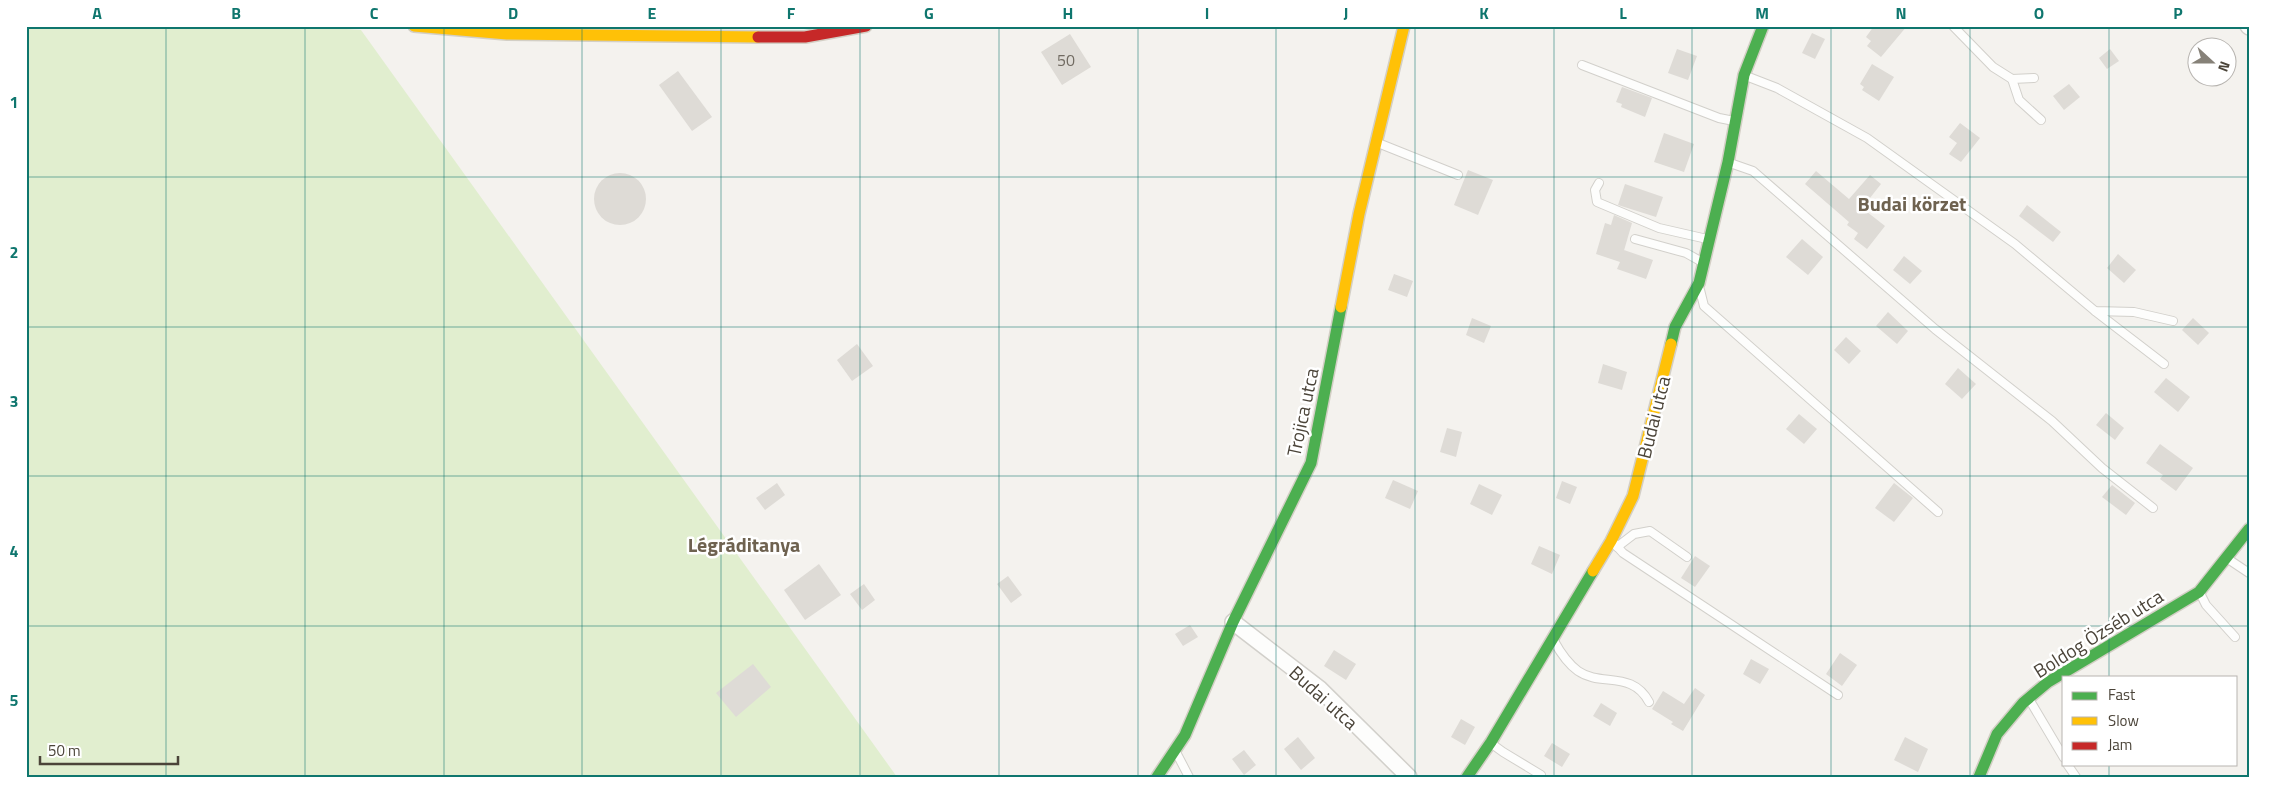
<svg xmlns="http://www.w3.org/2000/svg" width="2275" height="803" font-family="'Titillium Web',sans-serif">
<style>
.green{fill:#e1eecf}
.building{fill:#dedbd6}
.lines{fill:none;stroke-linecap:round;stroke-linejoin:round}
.lane-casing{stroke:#d2d0cb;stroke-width:10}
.street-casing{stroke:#d2d0cb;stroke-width:18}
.fast-casing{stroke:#d3cfc5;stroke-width:14}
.slow-casing{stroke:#d3cfc5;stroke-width:14}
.jam-casing{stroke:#d3cfc5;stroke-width:14}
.lane{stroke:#fdfdfc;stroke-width:8}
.street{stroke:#fdfdfc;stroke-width:15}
.fast{stroke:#4caf50;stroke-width:11}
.slow{stroke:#ffc107;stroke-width:11}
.jam{stroke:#c62828;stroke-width:11}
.grid{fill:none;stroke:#0f766e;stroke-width:1;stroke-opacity:0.55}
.labels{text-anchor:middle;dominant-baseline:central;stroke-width:5;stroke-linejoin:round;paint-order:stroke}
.number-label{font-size:16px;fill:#706a61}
.street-label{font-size:19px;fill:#4b4439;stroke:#fff}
.neighbourhood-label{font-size:20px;font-weight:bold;fill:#6e6250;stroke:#fff}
.neatline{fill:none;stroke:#0f766e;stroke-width:2}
.grid-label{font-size:16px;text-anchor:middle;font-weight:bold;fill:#0f766e}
</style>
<rect width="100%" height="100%" fill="#f4f2ee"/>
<path class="green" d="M26,26H302L361,30L897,777H26Z"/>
<g class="building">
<path d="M1874,26H1907L1881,57L1867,46L1871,41L1866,37Z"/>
<path d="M1812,33L1825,39L1815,59L1802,53Z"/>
<path d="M1070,34L1091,67L1062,85L1041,52Z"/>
<path d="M1677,49L1697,56L1688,80L1668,73Z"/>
<path d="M2110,49L2119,61L2107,69L2099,58Z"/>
<path d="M1872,64L1894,77L1879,101L1862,90L1864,87L1860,84Z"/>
<path d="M678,71L712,117L692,131L659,85Z"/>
<path d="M2069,84L2080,97L2064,110L2053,96Z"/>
<path d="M1622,87L1652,98L1645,117L1621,107L1622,104L1616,102Z"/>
<path d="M1960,123L1980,138L1961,162L1949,154L1957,143L1949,137Z"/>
<path d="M1664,133L1694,144L1684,172L1654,162Z"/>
<path d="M1468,170L1493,180L1478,215L1454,205Z"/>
<path d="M1816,171L1849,199L1870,175L1881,184L1862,208L1885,226L1867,249L1854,239L1858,233L1847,225L1849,222L1805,184Z"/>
<circle cx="620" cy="199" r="26"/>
<path d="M1625,184L1663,197L1656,217L1618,205Z"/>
<path d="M2027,205L2061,232L2053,242L2019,216Z"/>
<path d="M1614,215L1632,223L1623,254L1624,250L1653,260L1646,279L1617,269L1620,262L1596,254L1605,223L1611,225Z"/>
<path d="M1802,239L1823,257L1808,275L1786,257Z"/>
<path d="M2118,254L2136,270L2124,283L2107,268Z"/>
<path d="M1904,256L1922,271L1910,284L1893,270Z"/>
<path d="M1394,274L1413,281L1407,297L1388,290Z"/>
<path d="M1888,312L1908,331L1897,344L1876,326Z"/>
<path d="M1472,318L1491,326L1484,343L1466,335Z"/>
<path d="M2193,318L2209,333L2198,345L2182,330Z"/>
<path d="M1846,337L1861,351L1849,364L1834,350Z"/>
<path d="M857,344L873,366L852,381L837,360Z"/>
<path d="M1603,364L1627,372L1622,390L1598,383Z"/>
<path d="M1958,368L1976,384L1962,399L1945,384Z"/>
<path d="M2166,378L2190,397L2178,412L2154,392Z"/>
<path d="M2106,413L2124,428L2115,440L2096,425Z"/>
<path d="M1799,414L1817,429L1804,444L1786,429Z"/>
<path d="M1447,428L1462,432L1456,457L1440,452Z"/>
<path d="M2160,444L2193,468L2176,491L2160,479L2163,475L2146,463Z"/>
<path d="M1393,480L1418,491L1410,509L1385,498Z"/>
<path d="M1562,481L1577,487L1570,504L1556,498Z"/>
<path d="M777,483L785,495L765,510L756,498Z"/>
<path d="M1894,483L1913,498L1894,522L1875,508Z"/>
<path d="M1479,484L1502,495L1492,515L1470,504Z"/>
<path d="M2112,485L2135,503L2126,515L2102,497Z"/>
<path d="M1539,546L1560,555L1552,574L1531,564Z"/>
<path d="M1695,556L1710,566L1695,587L1681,578Z"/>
<path d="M819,564L841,595L805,620L784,590Z"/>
<path d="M1008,576L1022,595L1011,603L997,584Z"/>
<path d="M864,584L875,600L862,610L850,594Z"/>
<path d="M1190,625L1198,637L1183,646L1175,634Z"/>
<path d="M1334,650L1356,664L1346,680L1324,666Z"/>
<path d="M1840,653L1857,665L1842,686L1826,674Z"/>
<path d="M1751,659L1769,669L1760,684L1743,674Z"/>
<path d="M753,664L771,687L736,717L716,693Z"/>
<path d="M1695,688L1705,695L1683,731L1671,724L1673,722L1652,709L1663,691L1684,704Z"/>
<path d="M1601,703L1617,713L1610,726L1593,716Z"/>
<path d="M1461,719L1475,727L1465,745L1451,737Z"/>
<path d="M1298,737L1315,758L1301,770L1284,749Z"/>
<path d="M1905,737L1928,749L1918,772L1894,760Z"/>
<path d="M1552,743L1570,754L1562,767L1544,756Z"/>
<path d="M1244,750L1256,765L1244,775L1232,759Z"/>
</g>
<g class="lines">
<defs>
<g id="lane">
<path d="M1953,26L1993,67L2012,79L2034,78"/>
<path d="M1582,65L1719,118L1734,121"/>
<path d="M1746,76L1777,88L1867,138L2015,244L2095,311L2134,312L2173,321"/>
<path d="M2012,79L2019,100L2041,120"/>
<path d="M1378,143L1458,175"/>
<path d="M1730,163L1753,171L1935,329L2052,421L2102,468L2153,508"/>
<path d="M1599,183L1595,190L1597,202L1659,228L1707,239"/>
<path d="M1635,239L1686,253L1702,262"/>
<path d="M1700,290L1704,306L1938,512"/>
<path d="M2095,311L2164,364"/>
<path d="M1613,542L1623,553L1838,695"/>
<path d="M1617,547L1634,534L1650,531L1687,557"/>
<path d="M2228,559L2249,573"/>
<path d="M2200,593L2206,605L2235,637"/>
<path d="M1554,641C1560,652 1567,663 1578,671C1601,687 1632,670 1649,702"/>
<path d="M2029,699L2064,758"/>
<path d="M1492,744L1503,752L1541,775"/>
<path d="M1177,754L1189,777"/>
<path d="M2067,764L2076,777"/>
</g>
<g id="street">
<path d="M2248,26L2249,27"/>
<path d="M1233,622L1320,689L1409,777"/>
</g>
<g id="fast">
<path d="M1671,344L1675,327L1699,283L1728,162L1744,75L1763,26"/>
<path d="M1157,777L1185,735L1233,622L1311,463L1341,307"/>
<path d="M1467,777L1491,742L1593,571"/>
<path d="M1979,777L1997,734L2023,703L2048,682L2199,592L2249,529"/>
</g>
<g id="slow">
<path d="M414,26L507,34L758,37"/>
<path d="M1341,307L1359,214L1404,26"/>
<path d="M1593,571L1611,541L1633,496L1671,344"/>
</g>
<path id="jam" d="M758,37H805L866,26"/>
</defs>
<use href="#lane" class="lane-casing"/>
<use href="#street" class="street-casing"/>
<use href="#fast" class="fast-casing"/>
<use href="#slow" class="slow-casing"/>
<use href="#jam" class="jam-casing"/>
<use href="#lane" class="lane"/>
<use href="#street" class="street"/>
<use href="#fast" class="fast"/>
<use href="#slow" class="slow"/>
<use href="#jam" class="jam"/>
</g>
<path class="grid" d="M166,26V777M305,26V777M444,26V777M582,26V777M721,26V777M860,26V777M999,26V777M1138,26V777M1276,26V777M1415,26V777M1554,26V777M1692,26V777M1831,26V777M1970,26V777M2109,26V677M26,177H2249M26,327H2249M26,476H2249M26,626H2249M2109,764V777"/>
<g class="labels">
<g class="number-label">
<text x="1066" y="60">50</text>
</g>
<g class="street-label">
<text transform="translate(1302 412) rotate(-78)">Trojica utca</text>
<text transform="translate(1653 417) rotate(-76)">Budai utca</text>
<text transform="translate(2098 633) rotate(-32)">Boldog Özséb utca</text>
<text transform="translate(1324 697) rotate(42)">Budai utca</text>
</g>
<g class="neighbourhood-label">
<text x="1912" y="203">Budai körzet</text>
<text x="744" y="544">Légráditanya</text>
</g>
</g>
<rect width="2275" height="803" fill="none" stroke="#ffffff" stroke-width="55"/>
<rect x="2062" y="676" width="175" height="90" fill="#ffffff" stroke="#b7b4b0"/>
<rect x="2072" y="692" width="25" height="8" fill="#4caf50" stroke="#b7b4b0"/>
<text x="2108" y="700" font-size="15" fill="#4b4439">Fast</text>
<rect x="2072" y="717" width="25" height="8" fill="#ffc107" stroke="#b7b4b0"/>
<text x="2108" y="726" font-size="15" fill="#4b4439">Slow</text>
<rect x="2072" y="742" width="25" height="8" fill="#c62828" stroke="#b7b4b0"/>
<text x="2108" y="750" font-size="15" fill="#4b4439">Jam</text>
<g transform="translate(2212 62) rotate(111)"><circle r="24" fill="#ffffff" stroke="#b7b4b0"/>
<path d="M0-4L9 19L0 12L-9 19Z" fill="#868178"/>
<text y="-8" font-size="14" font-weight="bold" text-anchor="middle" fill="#4b4439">N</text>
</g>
<path d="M40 756v8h138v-8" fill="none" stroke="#4b4439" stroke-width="2.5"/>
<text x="48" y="756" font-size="15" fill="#4b4439" stroke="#ffffff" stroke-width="4" paint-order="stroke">50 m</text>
<rect x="28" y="28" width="2220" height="748" class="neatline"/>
<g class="grid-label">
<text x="97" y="19">A</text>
<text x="236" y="19">B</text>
<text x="374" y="19">C</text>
<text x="513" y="19">D</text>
<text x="652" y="19">E</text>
<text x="791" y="19">F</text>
<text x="929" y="19">G</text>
<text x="1068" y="19">H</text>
<text x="1207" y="19">I</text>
<text x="1346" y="19">J</text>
<text x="1484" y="19">K</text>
<text x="1623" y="19">L</text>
<text x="1762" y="19">M</text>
<text x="1901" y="19">N</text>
<text x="2039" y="19">O</text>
<text x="2178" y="19">P</text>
<text x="14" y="108">1</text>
<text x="14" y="258">2</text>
<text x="14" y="407">3</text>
<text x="14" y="557">4</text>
<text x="14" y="706">5</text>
</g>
</svg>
